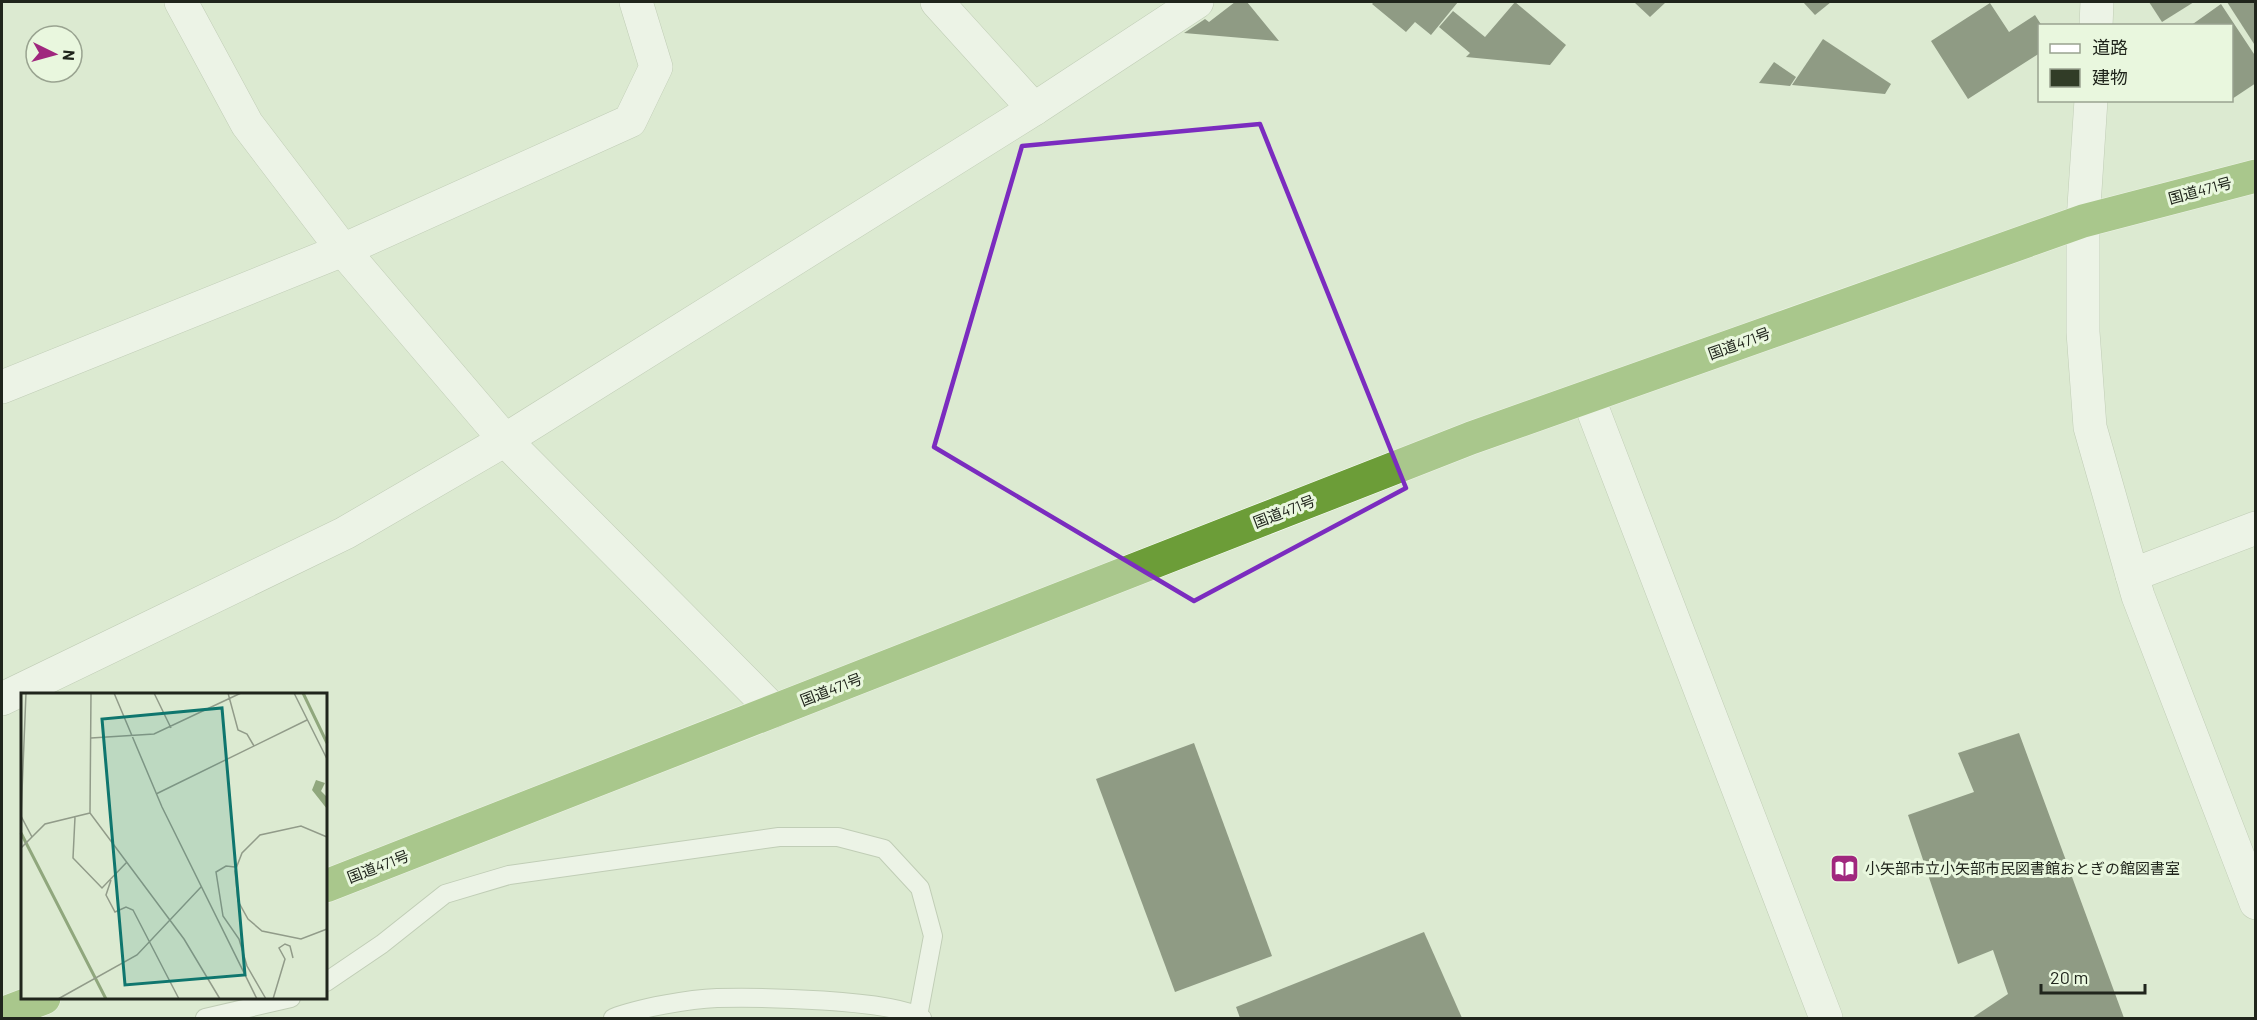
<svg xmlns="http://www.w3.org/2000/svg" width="2257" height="1020" font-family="Barlow,'Noto Sans JP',sans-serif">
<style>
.building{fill:#313c27}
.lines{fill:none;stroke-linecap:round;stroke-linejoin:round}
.lane-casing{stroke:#9eac94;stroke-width:20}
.street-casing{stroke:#9eac94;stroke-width:34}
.secondary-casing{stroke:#9eac94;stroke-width:34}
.highway-casing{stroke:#fff;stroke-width:34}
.lane{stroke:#fff;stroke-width:18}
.street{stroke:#fff;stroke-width:33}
.secondary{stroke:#fff;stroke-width:33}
.highway{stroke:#6c9d38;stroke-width:33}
.marked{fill:none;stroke:#7b2cbf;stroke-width:4.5;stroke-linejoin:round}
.labels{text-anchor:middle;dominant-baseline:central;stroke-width:6;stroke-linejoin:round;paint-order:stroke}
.street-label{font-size:15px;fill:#20251c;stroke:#e9f7de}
.poi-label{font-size:15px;fill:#20251c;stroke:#e9f7de;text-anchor:start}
.inset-river{fill:none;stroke:#90a77d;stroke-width:3}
.inset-road{fill:none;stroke:#919b89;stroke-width:1.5}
.view{fill:#0f766e;fill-opacity:0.15;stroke:#0f766e;stroke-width:3}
.inset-edge{fill:none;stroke:#20251c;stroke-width:3}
</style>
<rect width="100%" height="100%" fill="#dcead1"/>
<g class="building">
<path d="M1235,2H1247L1279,41L1184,33L1205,19L1209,22Z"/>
<path d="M1374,2H1458L1431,35L1415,22L1406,32L1372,4Z"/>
<path d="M1515,2L1566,45L1550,65L1466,57L1470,53L1439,27L1453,11L1485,37Z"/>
<path d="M1634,2H1666L1650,17Z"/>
<path d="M1803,2H1831L1815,15Z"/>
<path d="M2149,2H2194L2162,22Z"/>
<path d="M2227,2H2256V47Z"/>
<path d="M1990,3L2009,32L2035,15L2042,26H2040V53L1968,99L1931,41Z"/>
<path d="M2221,4L2256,57V83L2232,99V26H2190Z"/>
<path d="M1823,39L1891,84L1885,94L1792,85Z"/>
<path d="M1774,62L1796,77L1790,86L1759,83Z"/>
<path d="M2019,733L2124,1018H1972L2008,994L1993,950L1958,964L1908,815L1974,792L1958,753Z"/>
<path d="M1194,743L1272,956L1175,992L1096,779Z"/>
<path d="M1424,932L1462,1018H1240L1236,1007Z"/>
</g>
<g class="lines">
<defs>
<g id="lane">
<path d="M326,982L382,944L445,894L509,875L779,837H838L884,849L920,888L933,936L918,1016"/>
<path d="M205,1018L291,998"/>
<path d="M613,1018C638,1008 690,999 717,998C758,997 890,999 922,1018"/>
</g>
<g id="street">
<path d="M181,2L247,124L343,250L505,440L774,711"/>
<path d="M937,2L1034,109"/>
<path d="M2,387L343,250L630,121L656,67L636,2"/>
<path d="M2132,575L2256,528"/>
</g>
<g id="secondary">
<path d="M2096,26L2097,2"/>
<path d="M2091,100L2083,221V332L2090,427L2138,596L2256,903"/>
<path d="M1588,397L1826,1018"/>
<path d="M2,699L345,533L505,440L1034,109L1197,2"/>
</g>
<g id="highway">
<path d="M326,886L1471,438L2083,221L2256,176"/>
<path d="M2,1014L44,998"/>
</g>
</defs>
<use href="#lane" class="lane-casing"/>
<use href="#street" class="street-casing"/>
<use href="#secondary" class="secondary-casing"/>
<use href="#highway" class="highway-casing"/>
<use href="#lane" class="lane"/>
<use href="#street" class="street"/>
<use href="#secondary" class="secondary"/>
<use href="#highway" class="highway"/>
</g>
<path d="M0 0H2257V1020H0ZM1260,124L1406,488L1194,601L934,447L1022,146Z" fill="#dcead1" fill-opacity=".55" fill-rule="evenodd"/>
<path class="marked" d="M1260,124L1406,488L1194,601L934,447L1022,146Z"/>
<defs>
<symbol id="library-square" viewBox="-11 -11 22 22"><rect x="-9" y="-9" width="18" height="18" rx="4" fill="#a0277e" stroke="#e9f7de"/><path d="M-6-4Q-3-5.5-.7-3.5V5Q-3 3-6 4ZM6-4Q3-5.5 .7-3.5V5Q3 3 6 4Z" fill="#fff"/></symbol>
</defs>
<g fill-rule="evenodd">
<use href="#library-square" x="1828" y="852" width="33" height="33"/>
</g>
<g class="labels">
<g class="street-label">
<text transform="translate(2200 190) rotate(-15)">国道471号</text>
<text transform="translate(1739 343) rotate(-20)">国道471号</text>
<text transform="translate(1284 511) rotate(-21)">国道471号</text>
<text transform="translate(831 689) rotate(-21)">国道471号</text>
<text transform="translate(378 866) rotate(-21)">国道471号</text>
</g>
<g class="poi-label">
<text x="1865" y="868">小矢部市立小矢部市民図書館おとぎの館図書室</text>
</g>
</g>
<g transform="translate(21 693)">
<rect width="306" height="306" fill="#dcead1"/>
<path d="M295,87L304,90L300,98L306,104V116L291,97Z" fill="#90a77d"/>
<path class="inset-river" d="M282,0L306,50M0,140L85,306"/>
<path class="inset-road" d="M5,0L0,123L11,144M70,0L69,120L163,246L199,306M93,0L141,114L236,306M133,0L150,35M207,0L217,37L226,41L233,53M273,0L306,66M70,45L133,41L220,0M135,101L286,27M54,124L52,165L81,195L106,169M306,144L280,133L239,142L221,160L214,178L217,208L227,226L241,238L280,246L306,236M0,155L24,131L69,120M214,174L205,173L195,179L202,223L218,246L226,273L245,306M90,187L85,202L94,219L105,214L112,217L158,306M37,306L116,262L180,194M252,306L264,266L258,255L264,251L269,253L272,265"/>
<path class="view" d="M201,15L224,282L104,292L81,26Z"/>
<rect width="306" height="306" class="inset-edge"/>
</g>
<rect width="2257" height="1020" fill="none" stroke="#20251c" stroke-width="6"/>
<rect x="2038" y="24" width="195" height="78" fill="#e9f7de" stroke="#99a390" stroke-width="1.5"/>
<rect x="2050" y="44" width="30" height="9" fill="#ffffff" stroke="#99a390" stroke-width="1.5"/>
<text x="2092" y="54" font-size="18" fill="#20251c">道路</text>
<rect x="2050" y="69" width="30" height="18" fill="#313c27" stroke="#99a390" stroke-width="1.5"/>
<text x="2092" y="84" font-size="18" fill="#20251c">建物</text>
<g transform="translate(54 54) rotate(95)"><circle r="28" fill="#e9f7de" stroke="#99a390" stroke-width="1.5"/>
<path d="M0-4.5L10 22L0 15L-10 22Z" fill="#a0277e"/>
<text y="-9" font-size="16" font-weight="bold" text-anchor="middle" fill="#20251c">N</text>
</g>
<path d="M2041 984v9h104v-9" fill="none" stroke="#20251c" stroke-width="3"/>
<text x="2050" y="984" font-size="18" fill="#20251c" stroke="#e9f7de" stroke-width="4.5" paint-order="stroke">20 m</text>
</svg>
